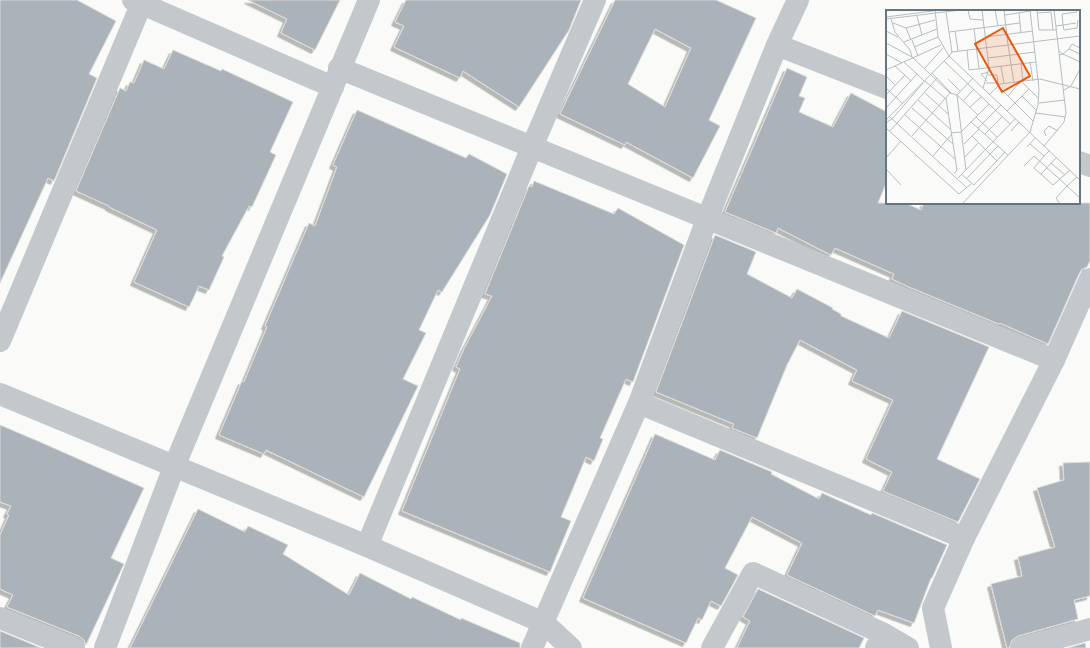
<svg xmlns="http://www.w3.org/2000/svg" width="1090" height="648" font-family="'Varela Round',sans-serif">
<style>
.building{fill:#aab3b9;stroke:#dcdcda;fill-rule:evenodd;filter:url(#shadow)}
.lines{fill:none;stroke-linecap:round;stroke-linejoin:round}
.minor{stroke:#c3c8cc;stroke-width:22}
.inset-road{fill:none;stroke:#b5bdc2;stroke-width:1}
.view{fill:#e8590c;fill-opacity:0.15;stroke:#e8590c;stroke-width:2}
.inset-edge{fill:none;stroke:#657683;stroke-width:2}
</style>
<defs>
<filter id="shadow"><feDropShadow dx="-3.5" dy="3.5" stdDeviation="0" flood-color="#0004"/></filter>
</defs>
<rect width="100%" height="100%" fill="#fafaf8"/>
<g class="building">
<path d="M0,0H77L116,21L89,74L97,78L54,181L48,178L0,283Z"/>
<path d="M248,0H340L315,50L281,33L287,19Z"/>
<path d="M406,0H581L569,30L519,107L463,71L460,78L394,47L404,26L395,22Z"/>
<path d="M615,0H716L756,18L709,120L720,126L693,178L626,142L625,145L560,114ZM655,29L691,48L665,107L628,84Z"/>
<path d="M173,50L221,71L222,69L293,102L270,152L276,155L252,207L249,206L222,256L224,257L209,290L199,286L189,307L134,282L157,230L109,207V206L76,191L120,88L126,91L130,82L134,83L144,60L164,69Z"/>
<path d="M787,68L807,77L799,96L805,98L799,112L833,127L851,93L887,112V181L878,203H905L921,210L924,203H1090V261L1087,267L1082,269L1079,274L1048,344L1000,323L999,324L909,287L892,279L894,274L835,248L831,255L778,228L776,233L725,212Z"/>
<path d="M357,110L466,158L469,154L507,174L490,215L442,292L438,290L419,330L426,333L403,379L418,386L364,497L266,450L264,454L219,435L242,381L244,382L267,327L265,326L309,223L315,226L337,167L333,165Z"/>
<path d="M534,181L614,214L618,208L684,245L633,382L626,379L600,438L603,439L594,461L586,457L561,517L571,521L550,572L402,511L460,369L456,367L464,349L492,296L485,294L529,186L532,187Z"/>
<path d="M715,235L756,252L747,274L792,298L797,289L833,308L832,309L841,314V316L889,338L902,311L989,347L937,459L980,479L958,522L883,491L892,472L866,459L893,400L852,381L857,370L800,340L787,365L757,438L732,428L734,424L656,392Z"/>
<path d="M0,425L40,442L144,488L111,558L124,564L86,645L84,640L79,636L7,607L13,595L0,589V535L9,515L7,514L11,506L0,502Z"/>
<path d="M655,434L715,460L720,450L772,472L771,474L819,499L822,493L871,515L872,513L947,545L932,578H931L914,623L878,610L875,616L787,575L802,543L752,517L725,568L738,575L721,606L711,601L702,620L698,618L686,643L583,598Z"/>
<path d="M1090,462V596L1074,600L1078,619L1018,636L1012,640L1009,648H1007L991,584L1022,576L1018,557L1055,547L1037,488L1064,480L1063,463Z"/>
<path d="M198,509L245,532L248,526L288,545L283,554L349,595L360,573L411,599L412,597L461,620V618L520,643V648H130Z"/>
<path d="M758,589L864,638L859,648H737L750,621L743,617Z"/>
<path d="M0,631L41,648H0Z"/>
<path d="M1085,643L1086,648H1068Z"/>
</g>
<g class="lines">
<g class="minor">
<path d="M133,0L333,87"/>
<path d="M777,45L887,88"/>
<path d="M339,68L1054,360"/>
<path d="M1079,162L1090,166"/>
<path d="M0,341L143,0"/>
<path d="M0,394L367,546L544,623L571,648"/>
<path d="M639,403L964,538"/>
<path d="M367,546L532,147L595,0"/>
<path d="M0,618L74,648"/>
<path d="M105,648L174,467L369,0"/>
<path d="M532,648L639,403L707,219L777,45L798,0"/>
<path d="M712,648L753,573L884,634"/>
<path d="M876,648L884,634L908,648"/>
<path d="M941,648L933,608L964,538L1054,360L1090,279"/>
<path d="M1021,648L1090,629"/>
</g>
</g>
<g transform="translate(886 10)">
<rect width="194" height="194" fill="#fafaf8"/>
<path class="inset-road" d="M49,0L52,27L63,46M82,0L84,9L97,10M96,0L103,58L97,78M109,0L112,16M118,0L122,35M151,0L153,20H170M60,2L66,42M133,3L135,23M151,3L165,2L167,20M119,5L144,1M31,6L36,25M0,7L54,0M0,9L75,0M5,9L9,22L24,40L26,47L64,83L71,85L92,105M7,13L20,18L25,30M190,13L177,15L178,20L191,18L192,10M170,16L177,15L176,4L191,2M20,18L49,10M88,19L93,58M0,21L12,27M69,21L72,41M63,22L134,13M100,27L147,21M26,30L32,46M18,32L51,19M0,33L26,47M122,35L128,73M28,37L52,27M183,39L186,34L194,38M81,40L83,60M173,41L177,44L183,39L194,44M0,44L16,53M173,45L177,44L194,52M63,46L66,42L194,26M102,48L149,42M58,51L124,114M18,52L31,64M144,52L147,71M135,53L137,72M9,56L25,71M115,56L118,74M39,58L57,38M0,60L55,35M83,60L150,52M46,63L66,84M102,65H111L112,73M0,66L9,75M62,69L74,81M39,71L60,89M101,71L95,64L103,62M100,73H112V76L147,111M137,73L153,89M0,78L17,94M178,80L185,76L194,59M39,83L62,104M104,84L114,74L154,69L194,79M0,85L19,65M122,86L133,73M136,86L151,101M60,88L71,160L68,164M32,90L64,119M78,90L88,79M153,93L179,90M84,97L95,87M0,98L31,64L38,71M26,98L67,134M121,101L143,79M150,103L179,107M19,105L69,149M4,107L81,178M90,107L111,127M0,110L63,46L194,170M85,112L122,145M0,113L7,108L37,73M0,118L73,184L85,174M92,118L115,95M4,121L51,68M125,121L133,112M144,122L152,95L153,79L144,0M65,123L75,122L103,94M99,124L116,107M26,126L64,83M86,126L111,151M160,126L158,121L163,116L172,121M78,134L93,119M144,134L158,146L163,141M158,136L178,112L180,103L168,0M141,137L149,128M47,146L65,125M158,146L148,158L167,175L184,160M79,147L92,133M0,148L15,131M165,153L179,165M138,156L148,146L181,176L191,167M0,159L15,175M80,160L71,85L87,68M75,164L88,175L119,142M155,164L170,148M72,168L129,109M80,169L112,136M76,194L144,122M174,194L170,188L181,176L194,188"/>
<path class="view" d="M117,18L144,66L116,82L89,34Z"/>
<rect width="194" height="194" class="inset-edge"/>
</g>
</svg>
